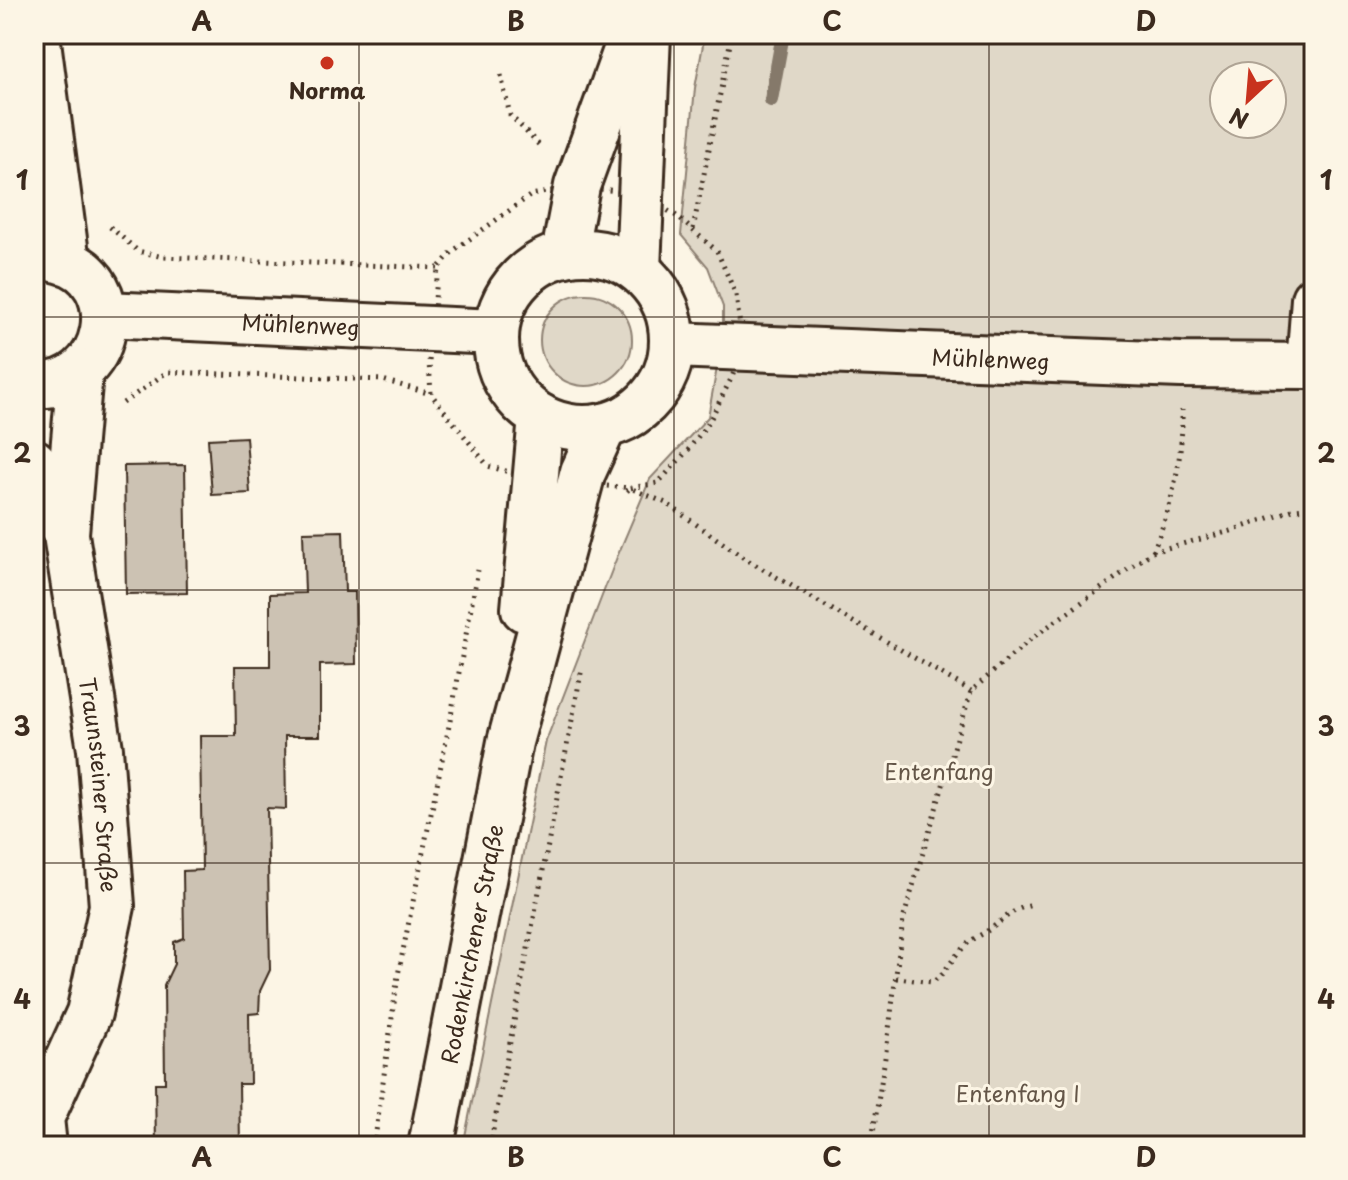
<svg xmlns="http://www.w3.org/2000/svg" width="1348" height="1180" font-family="'Playpen Sans',sans-serif">
<style>
.green{fill:#e0d8c8;stroke:#8e8173;stroke-width:2;fill-rule:evenodd}
.lines{fill:none;stroke-linecap:round;stroke-linejoin:round}
.stream{stroke:#85796b;stroke-width:14}
.building{fill:#ccc2b3;stroke:#3b2a1e;stroke-width:2}
.minor-casing{stroke:#3b2a1e;stroke-width:50}
.major-casing{stroke:#3b2a1e;stroke-width:50}
.path{stroke:#3b2a1e;stroke-width:5;stroke-dasharray:2 6;stroke-linecap:butt}
.minor{stroke:#fcf5e5;stroke-width:44}
.major{stroke:#fcf5e5;stroke-width:44}
.grid{fill:none;stroke:#3b2a1e;stroke-width:2;stroke-opacity:0.55}
.poi-dot{fill:#c8321e;stroke:#fcf5e5;stroke-width:3}
.labels{text-anchor:middle;dominant-baseline:central;stroke-width:6;stroke-linejoin:round;paint-order:stroke}
.poi-label{font-size:22px;font-weight:bold;fill:#3b2a1e;stroke:#fcf5e5}
.street-label{font-size:22px;fill:#3b2a1e;stroke:#fcf5e5}
.park-label{font-size:22px;fill:#645648;stroke:#fcf5e5}
.neatline{fill:none;stroke:#3b2a1e;stroke-width:3}
.grid-label{font-size:26px;text-anchor:middle;font-weight:bold;fill:#3b2a1e}
</style>
<rect width="100%" height="100%" fill="#fcf5e5"/>
<filter id="ink" filterUnits="userSpaceOnUse"><feTurbulence type="fractalNoise" baseFrequency=".0125" numOctaves="2"/><feDisplacementMap in="SourceGraphic" scale="16" xChannelSelector="R" yChannelSelector="G"/><feConvolveMatrix kernelMatrix="1 2 1 2 8 2 1 2 1" color-interpolation-filters="sRGB"/></filter>
<g filter="url(#ink)">
<g class="green">
<path d="M705,34H1314V1146H463L546,741L617,557L650,479L708,417L723,335V307L708,267L681,235L695,88ZM1224,76H1272V124H1224Z"/>
<circle cx="586" cy="340" r="46"/>
</g>
<g class="lines">
<path class="stream" d="M771,100L783,34"/>
</g>
<g class="building">
<path d="M246,437L250,493L212,495L208,439Z"/>
<path d="M185,465L187,593L126,594L124,466Z"/>
<path d="M343,531L345,592H355L356,664L320,665V736H285L286,809L267,808L270,970L260,991L259,1013L249,1014L250,1084H239L240,1146H156L155,1083H165L164,985L174,964V942L184,938L183,871L202,870L200,736H236L235,666H270V594L305,593L303,532Z"/>
</g>
<g class="lines">
<defs>
<g id="minor">
<path d="M37,34L67,262"/>
<path d="M34,257C43,255 50,258 59,260C132,278 111,391 34,385"/>
<path id="s1" d="M105,314L496,332"/>
<path id="s2" d="M673,345L1181,365L1309,366L1314,299"/>
<path id="s3" d="M34,462L66,535L100,749L112,906L89,1013L41,1118L44,1146"/>
<path d="M66,533L80,372"/>
</g>
<g id="major">
<circle cx="584" cy="340" r="88"/>
<path d="M564,254L577,186L632,34"/>
<path d="M638,269L648,34"/>
<path d="M524,609L541,417"/>
<path id="s4" d="M431,1146L510,742L583,472L604,426"/>
</g>
</defs>
<use href="#minor" class="minor-casing"/>
<use href="#major" class="major-casing"/>
<g class="path">
<path d="M501,75L510,115L542,148"/>
<path d="M577,186L641,194L675,215L717,251L736,295L743,349L732,377L710,420L689,449L658,483L630,488L537,480L488,466L431,394L429,362L438,268L453,251L531,195Z"/>
<path d="M110,227L138,251L163,257L438,268"/>
<path d="M693,229L732,34"/>
<path d="M123,403L167,372L383,380L431,394"/>
<path d="M627,491L630,488L666,503L744,558L971,691"/>
<path d="M1153,551C1172,507 1183,458 1182,410"/>
<path d="M896,978L933,982C946,972 952,959 963,948C971,939 980,936 990,929C1006,918 1013,908 1034,905"/>
<path d="M374,1146L398,975L450,721L478,570"/>
<path d="M490,1146L582,668"/>
<path d="M871,1146L887,1045L903,920L971,691L1032,638L1152,552L1231,531L1295,509L1314,507"/>
</g>
<use href="#minor" class="minor"/>
<use href="#major" class="major"/>
</g>
</g>
<path class="grid" d="M359,34V1146M674,34V1146M989,34V1146M34,317H1314M34,590H1314M34,863H1314"/>
<circle class="poi-dot" cx="327" cy="63" r="8"/>
<g class="labels">
<g class="poi-label">
<text x="327" y="89">Norma</text>
</g>
<g class="street-label">
<text stroke="none"><textPath href="#s1" startOffset="196">Mühlenweg</textPath></text>
<text stroke="none"><textPath href="#s2" startOffset="318">Mühlenweg</textPath></text>
<text stroke="none"><textPath href="#s3" startOffset="332">Traunsteiner Straße</textPath></text>
<text stroke="none"><textPath href="#s4" startOffset="206">Rodenkirchener Straße</textPath></text>
</g>
<g class="park-label">
<text x="939" y="770">Entenfang</text>
<text x="1018" y="1092">Entenfang I</text>
</g>
</g>
<rect width="1348" height="1180" fill="none" stroke="#fcf5e5" stroke-width="88"/>
<g transform="translate(1248 100) rotate(206)"><circle r="38" fill="#fcf5e5" stroke="#afa495" stroke-width="2"/>
<path d="M0-6L14 30L0 20L-14 30Z" fill="#c8321e"/>
<text y="-12" font-size="22" font-weight="bold" text-anchor="middle" fill="#3b2a1e">N</text>
</g>
<rect x="44" y="44" width="1260" height="1092" class="neatline"/>
<g class="grid-label">
<text x="202" y="31">A</text>
<text x="516" y="31">B</text>
<text x="832" y="31">C</text>
<text x="1146" y="31">D</text>
<text x="22" y="190">1</text>
<text x="1326" y="190">1</text>
<text x="22" y="463">2</text>
<text x="1326" y="463">2</text>
<text x="22" y="736">3</text>
<text x="1326" y="736">3</text>
<text x="22" y="1009">4</text>
<text x="1326" y="1009">4</text>
<text x="202" y="1167">A</text>
<text x="516" y="1167">B</text>
<text x="832" y="1167">C</text>
<text x="1146" y="1167">D</text>
</g>
</svg>
